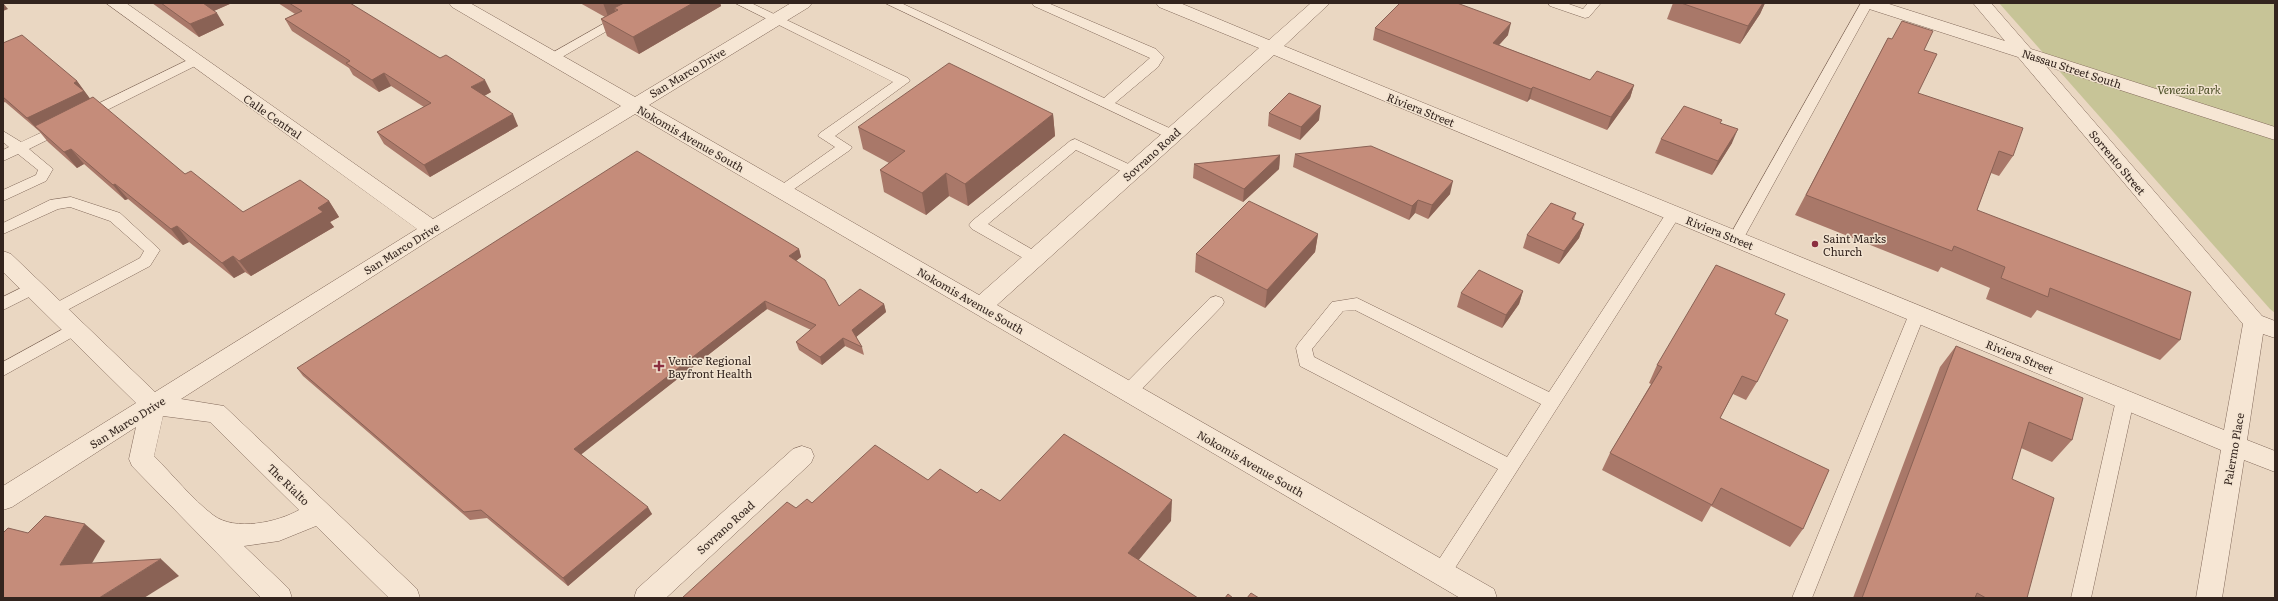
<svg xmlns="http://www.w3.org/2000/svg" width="2278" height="601" font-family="Literata,serif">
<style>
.green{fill:#c7c497}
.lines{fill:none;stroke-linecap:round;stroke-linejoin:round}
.service-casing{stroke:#82695a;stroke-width:1}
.minor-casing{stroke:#82695a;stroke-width:1}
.service{fill:#f6e6d4;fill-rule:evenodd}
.minor{fill:#f6e6d4;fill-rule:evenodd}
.wall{fill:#a97869}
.shaded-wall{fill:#8a6255}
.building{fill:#c58c7a;stroke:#8a6255}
.poi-dot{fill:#8c2f40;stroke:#f2e3d0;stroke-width:1.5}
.labels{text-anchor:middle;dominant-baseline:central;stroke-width:3;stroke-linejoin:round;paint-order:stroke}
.street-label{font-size:11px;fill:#33241e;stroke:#f2e3d0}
.park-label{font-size:11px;font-style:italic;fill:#4b4e26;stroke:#f2e3d0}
.poi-label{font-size:11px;fill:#33241e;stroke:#f2e3d0;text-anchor:start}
</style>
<rect width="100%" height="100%" fill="#ead7c2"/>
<path class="green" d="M1999,3H2275V313L2270,309Z"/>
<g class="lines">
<defs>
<g id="service">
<path d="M640,3H655L557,60L552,61L545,57Z"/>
<path d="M735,3H751L908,78L910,81L835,136L852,147L850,150L787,194H777L775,191L777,188L835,147L818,136L820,133L893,82Z"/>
<path d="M885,3H901L1104,98L1150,58L1034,6L1032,3H1048L1156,49L1164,57L1158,67L1115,103L1178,132L1180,135L1173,139L1168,138Z"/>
<path d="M1548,3H1566L1583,9L1588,3H1601L1589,17L1585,18L1550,6Z"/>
<path d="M1861,3H1873L1741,243H1731L1728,239Z"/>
<path d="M196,56L201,57L203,60L201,63L89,119H79L77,116L79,113Z"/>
<path d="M62,123L69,127L67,130L29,149L53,169L46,181L3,201V190L36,175L38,170L18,154L3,161V150L9,147L3,142V131L21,142Z"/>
<path d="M1075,139L1137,168L1139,171L1137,174H1127L1076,150L988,224L1040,254L1043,258L1040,262L1035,263L1030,262L972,229L969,225L972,221L1070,141Z"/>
<path d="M71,197L120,213L160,250L150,266L56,316L50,314L48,310L50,306L140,258L144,251L110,221L70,207L58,209L3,234V223L50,200Z"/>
<path d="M1674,208L1679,209L1681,213L1679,217L1448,579L1441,582L1434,579L1431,573L1434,567L1498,469L1300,366L1296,348L1298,344L1332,302L1357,298L1549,392L1669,209ZM1355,310L1541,404L1507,457L1314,357L1312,349L1343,311Z"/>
<path d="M33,282L39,284L41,288L39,292L3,310V297Z"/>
<path d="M1216,296L1222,298L1224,302L1222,306L1134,397L1128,399L1122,397L1119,392L1122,387L1210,298Z"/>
<path d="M1917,308L1923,310L1925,314L1812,598H1792L1909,314L1911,310Z"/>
<path d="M74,323L80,325L82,329L80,333L3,376V362Z"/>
<path d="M2125,393L2131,395L2134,400L2091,598H2071L2116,400L2119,395Z"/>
</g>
<g id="minor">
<path d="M106,3H126L433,219L621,106L452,7L449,3H470L635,97L791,3H812L809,7L649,105L979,295L1259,48L1159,7L1156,3H1180L1269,40L1311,3H1330L1284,46L2224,430L2243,324L2018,57L1863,7L1860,3H1886L2005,41L1973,3H1991L2031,49L2275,127V140L2046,66L2262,316L2275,321V338L2263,334L2247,440L2275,451V472L2244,460L2222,598H2196L2221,450L1274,55L997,305L1494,589L1497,598H1460L635,114L439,234L181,399L224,406L417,589L420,598H389L316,526L279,541L244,546L289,589L292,598H261L132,466L129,459L136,427L12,507L3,510V486L136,403L3,272V251L11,254L155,392L417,229ZM163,416L210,422L299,510C278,522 235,532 213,515C192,499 173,475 154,456Z"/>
<path d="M802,446L811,449L814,456L811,463L666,598H634L637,589L793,449Z"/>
</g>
</defs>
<use href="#service" class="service-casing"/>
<use href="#minor" class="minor-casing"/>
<use href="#service" class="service"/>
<use href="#minor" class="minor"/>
</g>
<g class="wall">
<path d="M152,3H232L214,11L224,25L199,37Z"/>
<path d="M278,3H350L491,92L484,96L518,126L430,177L384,144L377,132L424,107L391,86L379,92L353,75L349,68L292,31L285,19L295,14Z"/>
<path d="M580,3H720L721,6L639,54L607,36L601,19L605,17Z"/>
<path d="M1673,3H1765L1760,14L1740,44L1667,19Z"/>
<path d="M1375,28L1508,35L1499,45L1590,80L1634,85L1630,98L1607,130L1530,99L1527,102L1373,40Z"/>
<path d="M1888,38L1924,50L1918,93L2013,156L1999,176L1991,173L1977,210L2180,340L2160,360L2037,310L2031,318L1986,299L1990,288L1941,267L1938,272L1795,215Z"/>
<path d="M3,43L77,81L90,99L185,174L243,212L329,201L339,217L330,222L334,227L251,276L245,272L234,278L189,242L183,245L128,199L125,200L84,164L77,168L48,142L39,131L5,102L3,103Z"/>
<path d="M1269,113L1319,120L1300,140L1268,126Z"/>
<path d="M1053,114L1055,136L968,206L949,196L926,215L884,192L880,170L889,163L863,149L858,127Z"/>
<path d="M1720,123L1732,143L1712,175L1655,153L1661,139Z"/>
<path d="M1295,154L1450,194L1428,219L1415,213L1409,220L1293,167Z"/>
<path d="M1280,155L1279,169L1243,202L1193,178L1194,164Z"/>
<path d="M1576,213L1574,220L1584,224L1579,238L1559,264L1523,248L1527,235Z"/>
<path d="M1318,234L1315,252L1265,308L1195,272L1196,254Z"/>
<path d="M799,249L801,257L796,261L839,306L884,304L886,312L856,337L862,347L864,355L845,346L822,365L799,350L796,342L811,330L767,309L581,454L652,514L568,586L487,518L470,520L303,376L297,368Z"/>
<path d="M1523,291L1519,304L1502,328L1457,307L1461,293Z"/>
<path d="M1775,314L1757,382L1746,400L1733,394L1720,418L1803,529L1790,547L1711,506L1702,522L1602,470L1610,453L1651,384L1649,383L1657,365Z"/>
<path d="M1956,346L2072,440L2052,462L2021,448L2012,479L2027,598H1853L1940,367Z"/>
</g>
<g class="shaded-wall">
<path d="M3,3L8,9L3,11Z"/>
<path d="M202,3H232L209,13Z"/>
<path d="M603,3H637L614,8L617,15L609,19Z"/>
<path d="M693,3H720L721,6L639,54L633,37Z"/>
<path d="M1763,3H1765L1760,14L1740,44L1748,26Z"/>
<path d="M217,13L224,25L199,37L190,24Z"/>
<path d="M1511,23L1508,35L1489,56L1493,43Z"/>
<path d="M384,73L391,86L379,92L372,80Z"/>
<path d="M485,80L491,92L477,100L471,87Z"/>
<path d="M77,81L94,104L35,126L39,131L27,118L74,83Z"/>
<path d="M1634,85L1630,98L1607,130L1611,117Z"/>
<path d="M1533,87L1530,99L1527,102L1531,89Z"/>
<path d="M1321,106L1319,120L1300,140L1301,127Z"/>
<path d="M513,114L518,126L430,177L424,165Z"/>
<path d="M1053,114L1055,136L968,206L965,184Z"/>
<path d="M1738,129L1732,143L1712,175L1718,161Z"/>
<path d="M71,149L84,164L77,168L64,152Z"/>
<path d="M1280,155L1279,169L1243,202L1244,189Z"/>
<path d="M946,173L949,196L926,215L922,193Z"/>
<path d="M1453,181L1450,194L1428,219L1432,205Z"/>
<path d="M115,184L128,199L125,200L113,185Z"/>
<path d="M1418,200L1415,213L1409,220L1412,206Z"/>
<path d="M329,201L339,217L330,222L334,227L251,276L239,261L318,208Z"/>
<path d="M1584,224L1579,238L1559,264L1564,251Z"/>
<path d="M177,226L189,242L183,245L171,229Z"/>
<path d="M1318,234L1315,252L1265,308L1267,290Z"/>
<path d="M799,249L801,257L792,264L789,256Z"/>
<path d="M233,256L245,272L234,278L222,263Z"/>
<path d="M1523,291L1519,304L1502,328L1506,315Z"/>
<path d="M765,301L767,309L578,457L574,449Z"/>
<path d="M884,304L886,312L855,338L852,330Z"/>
<path d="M843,338L845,346L822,365L820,357Z"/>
<path d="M1172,500L1171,521L1128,573V553Z"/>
<path d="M648,507L652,514L568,586L563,578Z"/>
<path d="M85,524L105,541L81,582L60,565Z"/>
<path d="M161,559L179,576L144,598H99Z"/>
</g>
<g class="building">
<path d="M161,3H203L217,13L190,24Z"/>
<path d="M289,3H350L440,58L446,55L485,80L471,87L513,114L424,165L377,132L431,103L384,73L372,80L346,63L350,61L285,19L302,11Z"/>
<path d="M624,3H693L633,37L601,19L618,10L614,8Z"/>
<path d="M1400,3H1457L1511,23L1493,43L1590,80L1597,71L1634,85L1611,117L1533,87L1531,89L1375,28Z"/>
<path d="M1681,3H1763L1748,26Z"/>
<path d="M1902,21L1933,31L1924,50L1937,54L1918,93L2023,128L2013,156L1999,151L1977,210L2191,292L2180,340L2050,288L2048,297L2001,278L2005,267L1954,246L1952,251L1806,195L1888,38L1892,39Z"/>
<path d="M22,35L77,81L74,83L84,91L27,118L3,97V43Z"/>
<path d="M949,63L1053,114L965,184L946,173L922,193L880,170L905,151L858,127Z"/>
<path d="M1289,93L1321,106L1301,127L1269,113Z"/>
<path d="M93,97L185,174L191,171L243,212L300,180L329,201L318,208L323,212L239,261L233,256L222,263L177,226L171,229L115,184L113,185L71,149L64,152L35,126Z"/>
<path d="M1684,106L1722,120L1720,123L1738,129L1718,161L1661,139Z"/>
<path d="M1371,146L1453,181L1432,205L1418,200L1412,206L1295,154Z"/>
<path d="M637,151L799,249L789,256L825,280L839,306L860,289L884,304L852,330L862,347L843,338L820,357L796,342L816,325L765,301L574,449L648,507L563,578L481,510L464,512L297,368Z"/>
<path d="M1280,155L1244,189L1194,164Z"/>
<path d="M1249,201L1318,234L1267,290L1196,254Z"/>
<path d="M1551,203L1576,213L1572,219L1584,224L1564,251L1527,235Z"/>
<path d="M1716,265L1785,294L1775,314L1788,320L1757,382L1742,376L1720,418L1829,470L1803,529L1721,488L1712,505L1610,453L1662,367L1657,365Z"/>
<path d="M1479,270L1523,291L1506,315L1461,293Z"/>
<path d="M1956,346L2083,398L2072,440L2029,422L2012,479L2054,498L2027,598H1986L1977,593L1975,598H1862Z"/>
<path d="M1064,434L1172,500L1128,553L1198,598H682L787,502L796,508L807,499L812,503L875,445L928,480L940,469L977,493L981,489L1000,501Z"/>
<path d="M45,516L85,524L60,565L161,559L99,598H3V533L8,528L28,533Z"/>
<path d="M1251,593L1259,598H1247Z"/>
<path d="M1228,594L1233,598H1225Z"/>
</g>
<g class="poi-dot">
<circle cx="1815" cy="244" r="4"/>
<path d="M657 360h4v4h4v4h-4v4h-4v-4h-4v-4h4z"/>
</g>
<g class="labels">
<g class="street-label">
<text transform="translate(2072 68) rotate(18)">Nassau Street South</text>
<text transform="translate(687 72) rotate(-31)">San Marco Drive</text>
<text transform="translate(1421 109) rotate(22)">Riviera Street</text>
<text transform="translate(273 116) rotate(35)">Calle Central</text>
<text transform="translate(691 138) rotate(30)">Nokomis Avenue South</text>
<text transform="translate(1151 154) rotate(-42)">Sovrano Road</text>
<text transform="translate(2118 162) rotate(50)">Sorrento Street</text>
<text transform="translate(1720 232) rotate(22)">Riviera Street</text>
<text transform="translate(401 248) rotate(-32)">San Marco Drive</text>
<text transform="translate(971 300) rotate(30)">Nokomis Avenue South</text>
<text transform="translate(2020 356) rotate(22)">Riviera Street</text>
<text transform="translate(127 422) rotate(-32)">San Marco Drive</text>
<text transform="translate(2233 449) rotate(-80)">Palermo Place</text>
<text transform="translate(1251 463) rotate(30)">Nokomis Avenue South</text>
<text transform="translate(289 484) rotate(44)">The Rialto</text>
<text transform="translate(725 527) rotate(-42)">Sovrano Road</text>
</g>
<g class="park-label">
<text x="2189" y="89">Venezia Park</text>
</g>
<g class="poi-label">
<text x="1823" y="238">Saint Marks<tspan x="1823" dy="13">Church</tspan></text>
<text x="668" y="360">Venice Regional<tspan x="668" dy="13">Bayfront Health</tspan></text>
</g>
</g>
<rect width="2278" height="601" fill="none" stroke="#33241e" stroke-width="8"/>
</svg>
